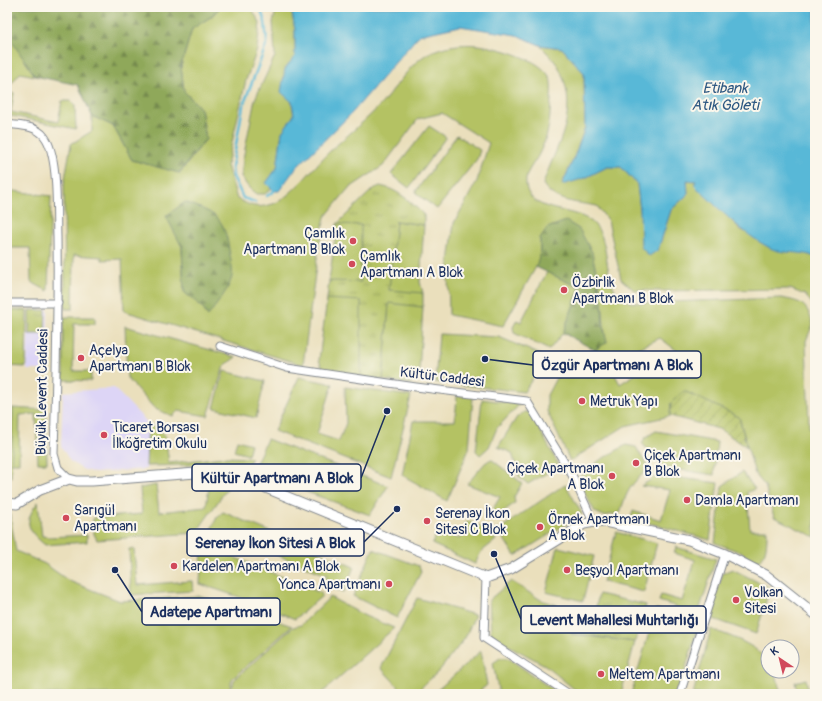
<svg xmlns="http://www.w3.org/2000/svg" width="822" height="701" font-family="Pangolin,sans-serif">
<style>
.built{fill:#ddd5f6}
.grass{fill:#b4c264;stroke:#687861;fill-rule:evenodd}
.forest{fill:url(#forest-firs);stroke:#556c5c}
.park{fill:url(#park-tufts);stroke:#687861}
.garden{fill:url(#garden-furrows);stroke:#687861}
.water{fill:#59b8d7;stroke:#3a749a}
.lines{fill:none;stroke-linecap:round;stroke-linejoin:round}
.stream{stroke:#59b8d7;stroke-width:2.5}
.minor-casing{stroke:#82878d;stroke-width:9}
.tertiary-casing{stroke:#82878d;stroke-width:11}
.minor{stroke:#fff;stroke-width:7}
.tertiary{stroke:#fff;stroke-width:9}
.poi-dot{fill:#d1495b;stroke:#fbf7ec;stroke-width:1.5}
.labels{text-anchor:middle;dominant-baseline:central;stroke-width:4;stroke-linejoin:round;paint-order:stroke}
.poi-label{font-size:14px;fill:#1b2f5e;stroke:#fbf7ec;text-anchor:start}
.street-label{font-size:14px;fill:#1b2f5e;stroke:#fbf7ec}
.water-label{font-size:15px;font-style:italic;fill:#2e5882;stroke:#fbf7ec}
.leader{fill:none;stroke:#1b2f5e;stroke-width:1.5}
.callout-dot{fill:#1b2f5e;stroke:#fbf7ec;stroke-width:1.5}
.callout{fill:#fbf7ec;stroke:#1b2f5e;stroke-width:1.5}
.callout-label{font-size:15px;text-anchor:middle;font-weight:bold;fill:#1b2f5e}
</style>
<defs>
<pattern id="forest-firs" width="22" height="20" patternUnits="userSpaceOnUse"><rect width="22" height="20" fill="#8fa85a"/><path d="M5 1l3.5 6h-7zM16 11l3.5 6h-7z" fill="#74894e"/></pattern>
<pattern id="park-tufts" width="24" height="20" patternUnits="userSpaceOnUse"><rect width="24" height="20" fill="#b4c264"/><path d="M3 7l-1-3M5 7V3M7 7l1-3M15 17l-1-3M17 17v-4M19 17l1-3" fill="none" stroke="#929e56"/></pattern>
<pattern id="garden-furrows" width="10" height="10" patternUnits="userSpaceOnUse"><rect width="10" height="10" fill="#b4c264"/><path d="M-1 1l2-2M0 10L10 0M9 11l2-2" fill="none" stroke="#929e56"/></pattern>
</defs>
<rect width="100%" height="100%" fill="#fbf7ec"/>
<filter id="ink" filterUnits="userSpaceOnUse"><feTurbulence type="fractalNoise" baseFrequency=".025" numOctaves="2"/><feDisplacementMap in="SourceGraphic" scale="8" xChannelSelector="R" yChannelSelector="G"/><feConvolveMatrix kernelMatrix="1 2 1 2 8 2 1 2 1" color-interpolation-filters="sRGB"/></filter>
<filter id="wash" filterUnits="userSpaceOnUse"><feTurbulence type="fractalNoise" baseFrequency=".012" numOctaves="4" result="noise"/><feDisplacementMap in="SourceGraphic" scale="16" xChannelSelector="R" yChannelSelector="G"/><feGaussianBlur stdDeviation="0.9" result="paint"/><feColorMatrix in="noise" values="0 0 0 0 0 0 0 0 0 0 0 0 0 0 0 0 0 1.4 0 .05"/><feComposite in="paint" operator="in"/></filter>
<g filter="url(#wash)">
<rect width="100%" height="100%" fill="#eadfbc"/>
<g class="built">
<path d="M29,309H48L47,370H27Z"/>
<path d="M114,388L148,423L146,469L95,473L82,469L70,461L61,446L63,392Z"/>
</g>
<g class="grass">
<path d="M220,7H251L260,23L257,50L246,80L227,165L237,199C252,206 256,209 273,204C288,200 316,165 328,153C346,136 367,120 383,102C397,86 410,64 427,54C441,46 463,43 478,45C497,47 542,59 550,78C553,83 550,122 548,129C547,137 543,145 540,152C535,164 524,171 526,186C531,215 577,206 594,224C613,242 600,289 627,301C630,303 636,302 640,303L781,298C803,302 806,303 813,324L806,341L809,427L815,434V537L774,517L765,486L755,474L739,417L671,403L670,416L625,426L570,461L547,411V395L571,350L614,373L620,384L669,353L686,369L688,359L660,338L614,360L595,350L607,342C603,328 604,316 602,302C600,276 591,251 579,229L540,238V254L536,267L503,326L449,315L448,271L454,223L477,181L489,143L442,113L418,119L383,166L348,189L325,217L318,251L303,365L124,311L122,259L102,260V257L74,255L73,309H65L64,184L71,144L92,131V116L113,126L132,160L180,173L206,139L201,109L184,91L181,66L192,29L212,16ZM182,247L208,316L201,306L184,292Z"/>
<path d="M277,7H291L295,30V57L285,69L294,115L282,132L277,168L266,183L272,188L265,194H256L249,188L241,177L243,159L255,99L275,56L273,22Z"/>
<path d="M9,36L35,76L20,73L7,89V37Z"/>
<path d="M540,45L562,48L584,73L585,128L573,160L562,184L585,178L607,167H621L637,184L640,210L658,250L671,210L688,194L687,180L696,181L719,208L741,230L815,257V307L805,295L790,289L661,291L634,290L621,279L608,221L597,206C577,202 554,203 543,184C557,143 579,116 561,72C557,62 547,53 540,45Z"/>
<path d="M14,93L11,112L58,122L62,101H71L75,106L76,129L7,115V94Z"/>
<path d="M429,126L446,137L409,188L391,174Z"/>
<path d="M457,135L480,150L477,159L437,209L417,194L416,191Z"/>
<path d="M7,190L51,196L48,291L31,282L30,248H7Z"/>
<path d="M365,216L368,293L329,281L337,224Z"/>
<path d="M395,221L392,258L396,221L424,225L420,282L423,293H384Z"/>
<path d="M547,272L580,288L563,333L549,350L514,333L513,327L517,320L521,322Z"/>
<path d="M367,297L361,377L323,370L319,360L327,299Z"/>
<path d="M384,297L423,307L419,373L410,384L383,380L389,302Z"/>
<path d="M7,310H27L26,367L7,366Z"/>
<path d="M63,317H95V324H74L73,371H91V381L63,380Z"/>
<path d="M125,326L236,357L224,366L208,416L178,411L173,416L155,409L127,378Z"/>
<path d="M439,334L499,337L546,357L524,392L435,382Z"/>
<path d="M224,371L265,381L256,418L214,408Z"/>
<path d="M299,377L333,384L317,434L339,441L346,423L345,387L411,396L391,477L274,431Z"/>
<path d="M457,396L473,397L469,449L447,501L402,475L413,421H455Z"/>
<path d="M482,399L520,404L497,428L489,447L480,455L476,451Z"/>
<path d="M13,408L46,410L47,463H38L36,414L20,415L19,463H11Z"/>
<path d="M524,412H528L532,415L559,466L528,484L519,477L512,453L498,447L517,417Z"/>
<path d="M148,423L165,435L169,463L224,457L252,458L247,466L229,464L146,466Z"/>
<path d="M656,431L717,442L714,475L662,467L642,443L646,437Z"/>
<path d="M267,439L388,486L370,515L252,472Z"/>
<path d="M237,440L251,444L248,455L234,451Z"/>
<path d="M626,445L636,447L649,469C630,484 627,491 620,513L604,516L595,512L577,479L600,460Z"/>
<path d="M491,459L522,483L514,497L515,503L493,519L488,517L500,497L467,484L485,463Z"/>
<path d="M742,472L755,489L747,492L750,530H767C767,542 767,551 760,561L750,560L743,553L715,543L722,486Z"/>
<path d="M658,475L718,483L710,540L631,518L633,511L661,520L670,490L641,486Z"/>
<path d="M210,480L231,483L196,533L97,540L94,534L93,518L142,514L140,488L156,485L159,512L206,507Z"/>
<path d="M566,485L582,514L515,556L498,530L561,487Z"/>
<path d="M38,502L42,536L49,537L87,535V542L45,545C27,530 23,522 38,502Z"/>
<path d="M7,509H9L16,551L45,564L69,581L120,601L201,596L292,626L232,679L229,694H7V662L10,657L7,649Z"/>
<path d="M223,512L354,567L343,593L323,584L327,575L247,543L243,551L208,536L217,517Z"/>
<path d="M467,521L488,530L496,540L481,552L475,564L432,544L438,530L459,539Z"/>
<path d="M616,532L657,543L644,592L603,582Z"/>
<path d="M558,547L594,556L583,601L546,592Z"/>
<path d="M676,547L716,559L698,614L659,601L661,595L682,601L695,560L674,553Z"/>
<path d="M129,549H134L137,585L192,581L193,591L131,595Z"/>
<path d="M214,549L321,593L322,596L295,619L248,600L200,584L202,550Z"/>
<path d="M373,549L419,566L421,572L397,618L353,596Z"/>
<path d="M732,569L770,588L756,634L708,617L723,573Z"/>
<path d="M511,581L541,600L576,611L571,634L635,642L621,694H592L574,689L545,665L500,641L491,633L489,600Z"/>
<path d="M330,597L365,616L394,628L321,694H247L231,692L234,680L293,627L301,625Z"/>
<path d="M417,598L475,615L465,638L439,671L414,694H405L381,668Z"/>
<path d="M656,609L700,621L678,694H631Z"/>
<path d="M711,629C730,637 768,646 768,671H773L777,678L781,694H693Z"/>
<path d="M481,651L487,685L476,694H433Z"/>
<path d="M500,658H508L559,694H499L493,663Z"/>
<path d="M806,679L809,694H798L795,682Z"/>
</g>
<g class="forest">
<path d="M7,7H220L212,16L192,29L181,66L184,91L201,109L206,139L179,173L132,160L113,126L92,116L78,85L35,76L9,37H7Z"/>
<path d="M185,202C220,215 224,217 230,255C231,262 234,273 231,280C227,292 216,305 208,316L201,306L184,292L182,247L166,216Z"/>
<path d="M566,221L579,229L592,252L602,302L603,326L607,342L595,350L563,333L580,288L536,267L540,254V238L547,228Z"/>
</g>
<g class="park">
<path d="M380,186C398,189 411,202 424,215V225L396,221L389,290L423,293V307L389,303L383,380L361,377V301L327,299L329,281L361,282V225L337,224L373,189Z"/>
<path d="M29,310H46L45,334H29Z"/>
<path d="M7,408H13L11,477H7Z"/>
<path d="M599,594L646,605L635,642L571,633L576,611L594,615Z"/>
</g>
<path class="garden" d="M684,391L739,417L747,447L719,429L670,416L671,403Z"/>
<path class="water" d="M291,7H815V257C801,250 783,255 770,248C741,233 718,207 694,185L696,181L687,180L688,194L671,210L658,250L649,256L641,247L640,210L637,184L621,167H607L585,178L562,185L573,160L585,128L584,73L562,48L540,45L516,35L460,26L419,35L352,113L295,169L279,191H274L266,183L277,168L282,132L294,115L292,102L281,92L285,69L295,56V30Z"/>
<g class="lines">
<g class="stream">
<path d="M267,196L274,191"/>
<path d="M255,202L243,198L233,176L232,167L243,106L267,43L265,22L260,7"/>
</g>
</g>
</g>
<g filter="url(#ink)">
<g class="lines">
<defs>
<g id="minor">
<path d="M7,124C19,126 35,125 44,136C59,154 56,213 57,237C58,309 56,381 54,454L58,468L69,479"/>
<path d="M7,303H58"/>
<path d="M220,346L287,368L416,387L527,401L572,475L593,521"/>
<path d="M486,578L484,638L569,694"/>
<path d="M680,694L725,554"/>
</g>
<path id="tertiary" d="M7,503L17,504L40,490L69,479L77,481H92L222,471L234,475L486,578L511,569L584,524L600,521L689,540L725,554L766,575L815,614"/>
</defs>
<use href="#minor" class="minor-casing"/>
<use href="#tertiary" class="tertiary-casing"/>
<use href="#minor" class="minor"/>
<use href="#tertiary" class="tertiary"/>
</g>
</g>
<g class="poi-dot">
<circle cx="353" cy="241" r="4"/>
<circle cx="352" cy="264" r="4"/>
<circle cx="564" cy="290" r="4"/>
<circle cx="81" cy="358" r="4"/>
<circle cx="582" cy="401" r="4"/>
<circle cx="104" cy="435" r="4"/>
<circle cx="636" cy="463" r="4"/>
<circle cx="612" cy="476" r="4"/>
<circle cx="687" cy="500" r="4"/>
<circle cx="66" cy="518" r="4"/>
<circle cx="427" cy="521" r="4"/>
<circle cx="540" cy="527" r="4"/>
<circle cx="174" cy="566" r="4"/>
<circle cx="567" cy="570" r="4"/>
<circle cx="389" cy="584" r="4"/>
<circle cx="736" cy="600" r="4"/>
<circle cx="601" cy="674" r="4"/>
</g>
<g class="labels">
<g class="poi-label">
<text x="345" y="233" text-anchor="end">Çamlık<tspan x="345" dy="16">Apartmanı B Blok</tspan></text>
<text x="360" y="256">Çamlık<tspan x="360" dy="16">Apartmanı A Blok</tspan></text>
<text x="572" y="282">Özbirlik<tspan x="572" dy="16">Apartmanı B Blok</tspan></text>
<text x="89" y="350">Açelya<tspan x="89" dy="16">Apartmanı B Blok</tspan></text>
<text x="590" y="401">Metruk Yapı</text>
<text x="112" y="427">Ticaret Borsası<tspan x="112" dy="16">İlköğretim Okulu</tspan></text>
<text x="644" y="455">Çiçek Apartmanı<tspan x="644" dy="16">B Blok</tspan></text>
<text x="604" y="468" text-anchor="end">Çiçek Apartmanı<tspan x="604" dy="16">A Blok</tspan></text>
<text x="695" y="500">Damla Apartmanı</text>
<text x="74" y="510">Sarıgül<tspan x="74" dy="16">Apartmanı</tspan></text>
<text x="435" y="513">Serenay İkon<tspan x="435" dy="16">Sitesi C Blok</tspan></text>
<text x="548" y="519">Örnek Apartmanı<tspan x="548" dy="16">A Blok</tspan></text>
<text x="182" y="566">Kardelen Apartmanı A Blok</text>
<text x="575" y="570">Beşyol Apartmanı</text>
<text x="381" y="584" text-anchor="end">Yonca Apartmanı</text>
<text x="744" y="592">Volkan<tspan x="744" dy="16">Sitesi</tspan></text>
<text x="609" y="674">Meltem Apartmanı</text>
</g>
<g class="street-label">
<text transform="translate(442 377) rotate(7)">Kültür Caddesi</text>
<text transform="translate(42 392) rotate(-89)">Büyük Levent Caddesi</text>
</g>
<g class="water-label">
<text x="725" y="88">Etibank<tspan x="725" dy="17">Atık Göleti</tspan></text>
</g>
</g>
<path class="leader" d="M485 359L533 365M387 411L361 478M397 509L364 542M115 570L142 612M494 554L521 619"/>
<g class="callout-dot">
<circle cx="485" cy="359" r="4"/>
<circle cx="387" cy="411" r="4"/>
<circle cx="397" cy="509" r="4"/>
<circle cx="115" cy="570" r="4"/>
<circle cx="494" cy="554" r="4"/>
</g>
<g class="callout">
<rect x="533" y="351" width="168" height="27" rx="4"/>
<rect x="192" y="464" width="169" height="27" rx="4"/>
<rect x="187" y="529" width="177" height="27" rx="4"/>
<rect x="142" y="598" width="138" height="27" rx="4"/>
<rect x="521" y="606" width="185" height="27" rx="4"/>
</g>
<g class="callout-label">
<text x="617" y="370">Özgür Apartmanı A Blok</text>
<text x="277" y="483">Kültür Apartmanı A Blok</text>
<text x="275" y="548">Serenay İkon Sitesi A Blok</text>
<text x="211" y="617">Adatepe Apartmanı</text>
<text x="614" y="625">Levent Mahallesi Muhtarlığı</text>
</g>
<rect width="822" height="701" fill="none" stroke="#fbf7ec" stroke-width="24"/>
<g transform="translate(780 659) rotate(325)"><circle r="19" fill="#fbf7ec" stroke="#a1a7b3"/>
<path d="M0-3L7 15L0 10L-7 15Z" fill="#d1495b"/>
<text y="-6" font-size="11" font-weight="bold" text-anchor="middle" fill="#1b2f5e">K</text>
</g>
</svg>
